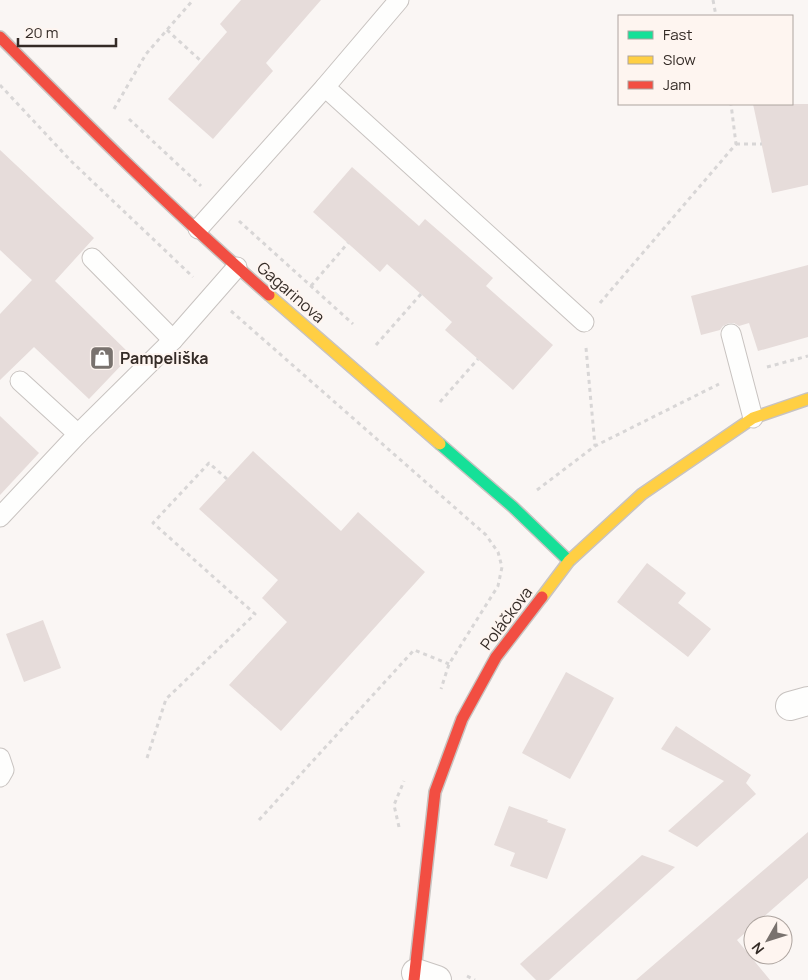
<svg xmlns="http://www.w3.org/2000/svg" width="808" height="980" font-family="Manrope,sans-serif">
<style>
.building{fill:#e6dcda}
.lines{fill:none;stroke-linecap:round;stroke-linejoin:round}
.lane-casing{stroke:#c8c3c0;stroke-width:21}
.street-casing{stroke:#c8c3c0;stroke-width:30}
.fast-casing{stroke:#c8c3c0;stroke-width:14}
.slow-casing{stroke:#c8c3c0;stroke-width:14}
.jam-casing{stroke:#c8c3c0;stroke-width:14}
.path{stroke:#d8d6d6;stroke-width:3;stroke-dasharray:4 4;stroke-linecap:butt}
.lane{stroke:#fefefd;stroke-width:19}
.street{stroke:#fefefd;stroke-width:28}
.fast{stroke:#16e098;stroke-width:11}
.slow{stroke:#ffcf43;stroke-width:11}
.jam{stroke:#f24e42;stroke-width:11}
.labels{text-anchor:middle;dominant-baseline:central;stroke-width:4;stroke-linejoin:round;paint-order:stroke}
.street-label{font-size:16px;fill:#342b26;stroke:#fef5f0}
.poi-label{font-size:16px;font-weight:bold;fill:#342b26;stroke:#fef5f0;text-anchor:start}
</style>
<rect width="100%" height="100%" fill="#faf6f4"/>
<g class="building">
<path d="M241,0H321L266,63L273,71L213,139L168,99L227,32L220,24Z"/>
<path d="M753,104H808V185L772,193Z"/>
<path d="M0,150L94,238L55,281L131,355L89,399L34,347L0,380V314L32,280L0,250Z"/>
<path d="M352,167L419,226L425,219L493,278L486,286L553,345L513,390L445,330L452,322L421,294L387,264L380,272L313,212Z"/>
<path d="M808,265V337L758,351L749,323L739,326L734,323H729L723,326L720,330L701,335L691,296Z"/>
<path d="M0,416L39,453L0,495Z"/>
<path d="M253,451L341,531L358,512L425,572L281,731L229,685L287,622L262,598L278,580L199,509Z"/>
<path d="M647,563L686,593L678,603L711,629L688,657L617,602Z"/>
<path d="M43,620L61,668L24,682L6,634Z"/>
<path d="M566,672L614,698L570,779L522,753Z"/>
<path d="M676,726L751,775L746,783L756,794L697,847L668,831L724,781L661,749Z"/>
<path d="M509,806L548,820L547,822L566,829L547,879L510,866L515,853L494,845Z"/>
<path d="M808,832V878L737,940L770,980H636Z"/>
<path d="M642,855L675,867L549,980H536L520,964Z"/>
</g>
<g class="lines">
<defs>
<g id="lane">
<path d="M325,87L584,322"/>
<path d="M198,229L325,87L399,0"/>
<path d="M92,258L173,340"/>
<path d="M731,334L753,418"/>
<path d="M20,381L78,434"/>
<path d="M0,517L78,434L173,340L237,267"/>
<path d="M0,758L4,770L0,777"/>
</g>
<g id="street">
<path d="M790,706L808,701"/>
<path d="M416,973L437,980"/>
</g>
<path id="fast" d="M440,444L513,507L569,561"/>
<g id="slow">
<path d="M269,295L440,444"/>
<path d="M542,597L569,561L642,494L753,418L808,399"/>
</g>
<g id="jam">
<path d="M0,37C87,125 175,213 269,295"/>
<path d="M414,980L435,792L462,719L496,657L542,597"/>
</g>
</defs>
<use href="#lane" class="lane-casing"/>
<use href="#street" class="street-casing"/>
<use href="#fast" class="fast-casing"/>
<use href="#slow" class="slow-casing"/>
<use href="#jam" class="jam-casing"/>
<g class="path">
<path d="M713,0L716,16"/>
<path d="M167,30L201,61"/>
<path d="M0,85L71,161L193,277"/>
<path d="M114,109L146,54L193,0"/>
<path d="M129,119L201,186"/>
<path d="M736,144H762"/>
<path d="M239,221L353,324"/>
<path d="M311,286L348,243"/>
<path d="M600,303L736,144L731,104"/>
<path d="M231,311L486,535L498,552L502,567L498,586L449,664L441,689"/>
<path d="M376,345L421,294"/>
<path d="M586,348L595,446"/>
<path d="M767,367L808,356"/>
<path d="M440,402L478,359"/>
<path d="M537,490L595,446L719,384"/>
<path d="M147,758L166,699L255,614L153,523L209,463L227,479"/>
<path d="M259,820L414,650L449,664"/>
<path d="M399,827L394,805L404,781"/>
<path d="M467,976L475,980"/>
</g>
<use href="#lane" class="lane"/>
<use href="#street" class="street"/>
<use href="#fast" class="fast"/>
<use href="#slow" class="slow"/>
<use href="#jam" class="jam"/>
</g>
<defs>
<symbol id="shop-square" viewBox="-11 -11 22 22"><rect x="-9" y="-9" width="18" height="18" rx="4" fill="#79726e" stroke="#fef5f0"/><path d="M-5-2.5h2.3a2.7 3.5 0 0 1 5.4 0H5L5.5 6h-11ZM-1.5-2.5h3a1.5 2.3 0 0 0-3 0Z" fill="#fff"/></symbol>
</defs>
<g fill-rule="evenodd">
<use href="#shop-square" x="88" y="344" width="28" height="28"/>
</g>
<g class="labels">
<g class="street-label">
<text transform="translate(291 292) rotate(41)">Gagarinova</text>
<text transform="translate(506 618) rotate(-53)">Poláčkova</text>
</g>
<g class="poi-label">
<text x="120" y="358">Pampeliška</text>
</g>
</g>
<rect x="618" y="15" width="175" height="90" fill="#fef5f0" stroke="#ada49f"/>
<rect x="628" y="31" width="25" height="8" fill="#16e098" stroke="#ada49f"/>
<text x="663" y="40" font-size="15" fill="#342b26">Fast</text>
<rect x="628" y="56" width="25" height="8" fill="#ffcf43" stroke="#ada49f"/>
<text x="663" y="65" font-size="15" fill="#342b26">Slow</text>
<rect x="628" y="81" width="25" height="8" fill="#f24e42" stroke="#ada49f"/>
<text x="663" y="90" font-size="15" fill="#342b26">Jam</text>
<g transform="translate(768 940) rotate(231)"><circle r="24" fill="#fef5f0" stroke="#ada49f"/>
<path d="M0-4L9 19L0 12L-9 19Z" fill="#79726e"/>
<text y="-8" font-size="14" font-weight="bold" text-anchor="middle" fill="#342b26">N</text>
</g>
<path d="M18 38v8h98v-8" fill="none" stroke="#342b26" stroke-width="2.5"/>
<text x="25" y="38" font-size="15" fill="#342b26" stroke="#fef5f0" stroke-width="4" paint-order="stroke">20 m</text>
</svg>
